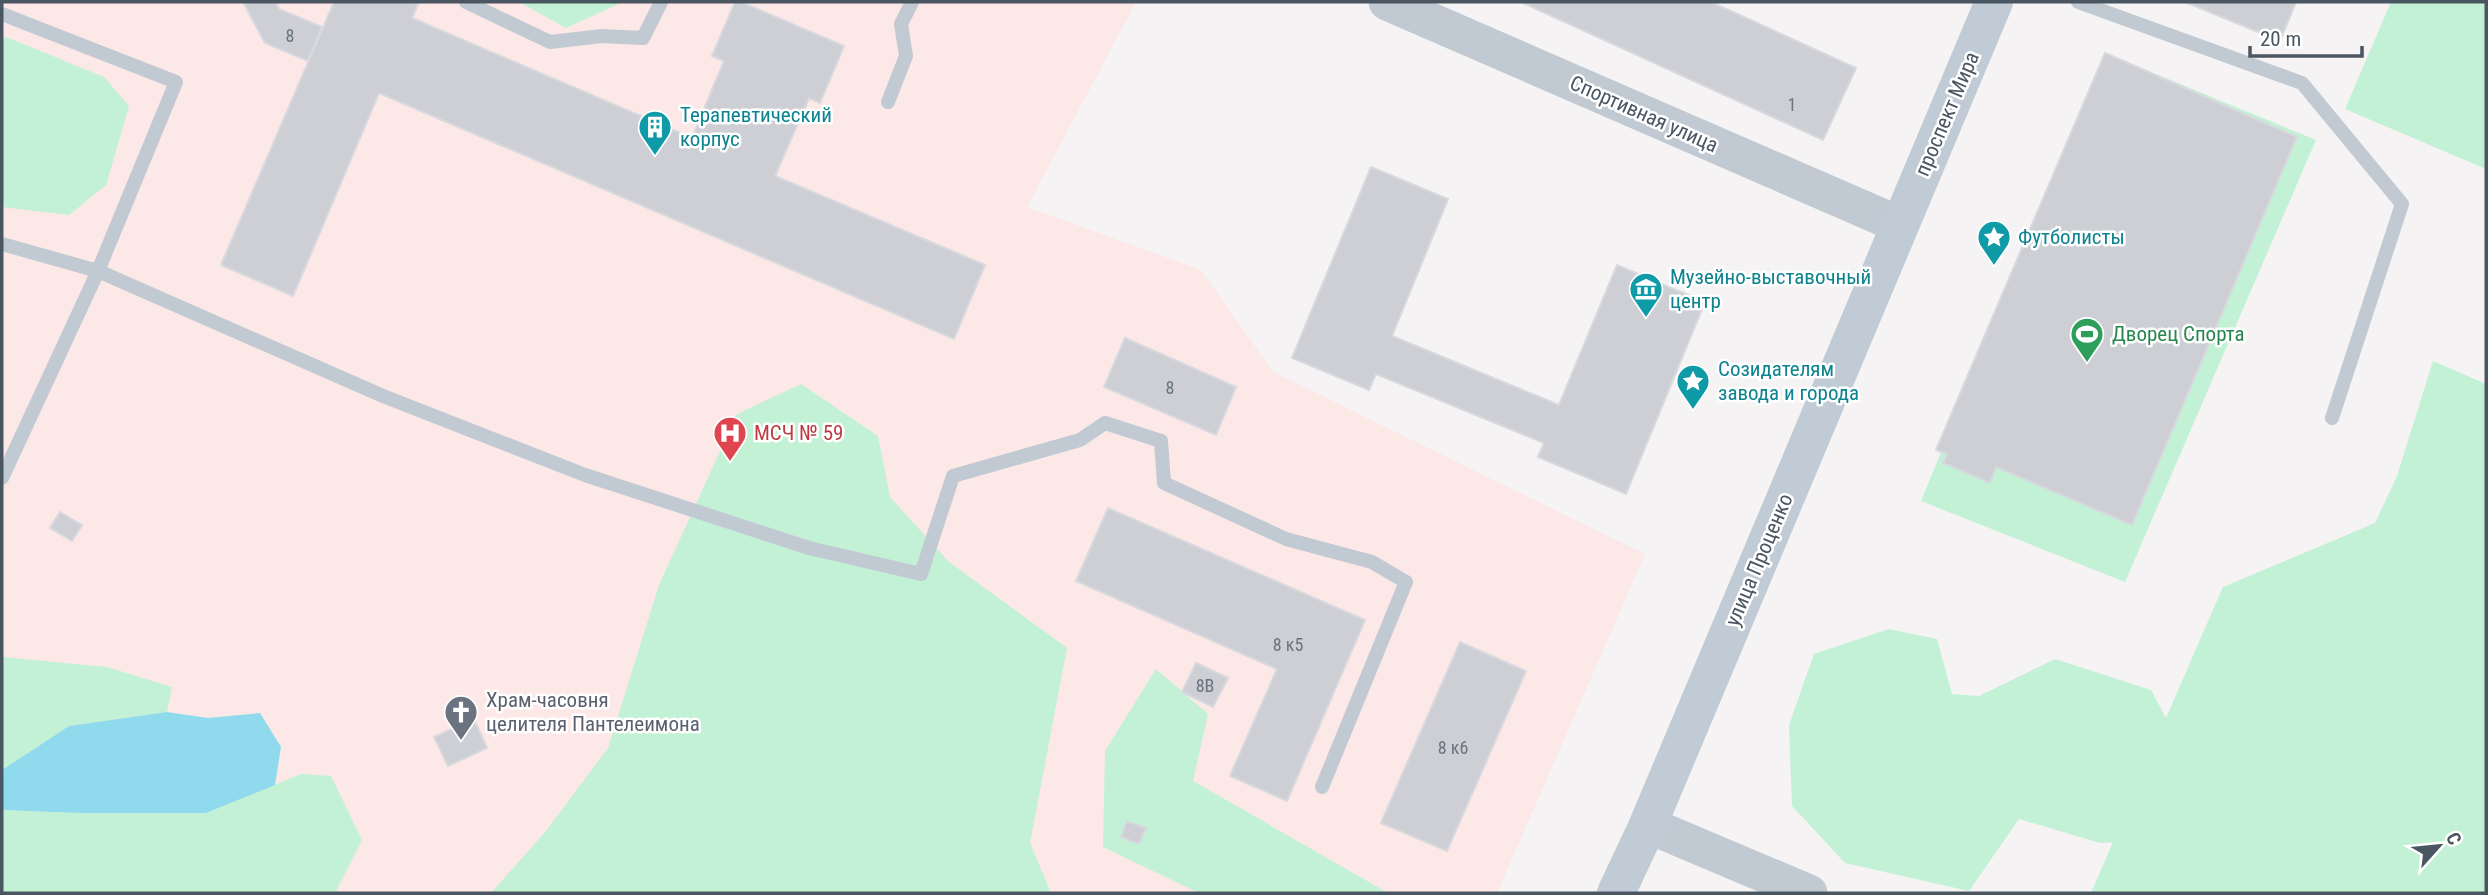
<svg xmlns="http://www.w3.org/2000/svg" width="2488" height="895" font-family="'Roboto Condensed',sans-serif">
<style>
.medical{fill:#fce8e6}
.green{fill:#c3f1d5}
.water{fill:#90daee}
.building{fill:#cdcfd5;stroke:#d7d9de;stroke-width:2}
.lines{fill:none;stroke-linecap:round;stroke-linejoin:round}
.service{stroke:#c1cad2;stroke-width:14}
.tertiary{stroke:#c1cad2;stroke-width:37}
.secondary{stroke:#c1cbd6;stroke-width:38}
.labels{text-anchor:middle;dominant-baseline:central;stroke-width:5;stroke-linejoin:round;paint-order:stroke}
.number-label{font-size:18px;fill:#6b747e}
.street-label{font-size:21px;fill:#4a5661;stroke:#fff}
.culture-label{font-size:21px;fill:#0d838f;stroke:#fff;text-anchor:start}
.leisure-label{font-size:21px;fill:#27864d;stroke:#fff;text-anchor:start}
.health-label{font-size:21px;fill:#be3a42;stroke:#fff;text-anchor:start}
.worship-label{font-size:21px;fill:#5b616d;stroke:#fff;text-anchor:start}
</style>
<rect width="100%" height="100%" fill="#f5f3f3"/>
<path class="medical" d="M2,2H1136L1027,207L1201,270L1273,372L1645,554L1497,893H2Z"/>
<g class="green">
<path d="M519,2H623L566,28Z"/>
<path d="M2391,2H2486V169L2345,109Z"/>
<path d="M6,37L104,77L129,106L106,185L69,215L2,207V39Z"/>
<path d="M2105,53L2316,140L2125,582L1921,501Z"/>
<path d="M2433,361L2486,384V893H2091L2113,842L2100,843L2019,819L1969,891L1845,863L1792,806L1789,725L1814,654L1889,629L1937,639L1952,694L1979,696L2055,659L2151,690L2166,718L2223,587L2375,523L2397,476Z"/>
<path d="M801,384L878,436L890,497L949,562L1067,648L1030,843L1051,893H491L546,831L608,748L659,585L737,414Z"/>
<path d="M2,657L107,667L172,687L167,712L69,726L2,770Z"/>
<path d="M1156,669L1208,714L1193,781L1388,893H1199L1103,847L1105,751Z"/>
<path d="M301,774L331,776L362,840L335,893H2V810L80,813H206Z"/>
</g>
<path class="water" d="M167,712L208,718L260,713L281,747L275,785L206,813H80L2,810V770L69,726Z"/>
<g class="building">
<path d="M243,2H276L279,9L322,27L308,61L265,43Z"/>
<path d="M334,2H419L412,18L692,138L724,61L712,56L735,2H741L844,46L820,103L809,98L775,176L985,265L954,339L379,93L293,296L221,265Z"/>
<path d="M1521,2H1711L1856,68L1823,140Z"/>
<path d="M2185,2H2296L2280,41Z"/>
<path d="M2105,53L2297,137L2132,525L1996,467L1990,483L1943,463L1947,454L1936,450Z"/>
<path d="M1371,167L1448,199L1392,336L1559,405L1617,265L1705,302L1626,494L1538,457L1544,443L1376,374L1369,390L1292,358Z"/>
<path d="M1125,338L1236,387L1216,435L1104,387Z"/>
<path d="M1108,508L1365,620L1287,801L1230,776L1277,669L1076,581Z"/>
<path d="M60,512L82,525L72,541L50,528Z"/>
<path d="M1460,642L1526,671L1447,851L1381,823Z"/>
<path d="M1196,663L1228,678L1213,707L1182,692Z"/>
<path d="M474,719L487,748L448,766L434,737Z"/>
<path d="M1127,821L1146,828L1139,844L1121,837Z"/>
</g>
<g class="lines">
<g class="service">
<path d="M466,2L550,42L602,36L643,38L661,2"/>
<path d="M2078,2L2302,83L2402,204L2332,418"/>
<path d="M2,14L176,82L98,271L2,478"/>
<path d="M888,102L906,56L901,24L912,2"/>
<path d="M2,244L98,271L383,396L585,475L809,548L921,574L953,476L1080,440L1105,423L1161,441L1164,483L1286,539L1372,562L1406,582L1322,787"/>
</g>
<g class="tertiary">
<path d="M1387,2L1900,225"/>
<path d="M1648,825L1809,893"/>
</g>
<path class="secondary" d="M1616,893L1647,827L1994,2"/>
</g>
<defs>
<symbol id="building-pin" viewBox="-11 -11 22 30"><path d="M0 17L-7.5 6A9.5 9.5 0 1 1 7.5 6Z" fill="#0f9aa8" stroke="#fff"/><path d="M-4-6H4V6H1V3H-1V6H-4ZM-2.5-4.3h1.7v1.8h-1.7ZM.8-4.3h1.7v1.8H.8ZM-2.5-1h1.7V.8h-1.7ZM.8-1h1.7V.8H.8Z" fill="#fff"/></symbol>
<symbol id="sight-pin" viewBox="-11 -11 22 30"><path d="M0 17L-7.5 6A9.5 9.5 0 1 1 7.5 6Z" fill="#0f9aa8" stroke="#fff"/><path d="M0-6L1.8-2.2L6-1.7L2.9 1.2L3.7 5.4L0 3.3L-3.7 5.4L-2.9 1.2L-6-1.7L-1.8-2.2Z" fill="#fff"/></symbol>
<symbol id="museum-pin" viewBox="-11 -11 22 30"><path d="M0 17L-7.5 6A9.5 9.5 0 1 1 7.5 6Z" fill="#0f9aa8" stroke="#fff"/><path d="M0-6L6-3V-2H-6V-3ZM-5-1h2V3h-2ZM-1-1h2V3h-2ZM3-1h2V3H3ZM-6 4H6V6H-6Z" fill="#fff"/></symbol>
<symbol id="stadium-pin" viewBox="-11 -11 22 30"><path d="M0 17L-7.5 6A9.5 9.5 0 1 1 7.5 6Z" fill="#2e9e5b" stroke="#fff"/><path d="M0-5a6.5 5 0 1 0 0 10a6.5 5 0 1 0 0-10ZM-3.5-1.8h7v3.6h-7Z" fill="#fff"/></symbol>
<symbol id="hospital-pin" viewBox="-11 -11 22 30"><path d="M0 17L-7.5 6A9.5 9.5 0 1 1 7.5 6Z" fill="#e0444e" stroke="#fff"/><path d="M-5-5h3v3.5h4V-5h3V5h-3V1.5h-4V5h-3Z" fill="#fff"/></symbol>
<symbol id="church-pin" viewBox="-11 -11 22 30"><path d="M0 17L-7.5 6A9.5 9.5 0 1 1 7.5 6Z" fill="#6b7280" stroke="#fff"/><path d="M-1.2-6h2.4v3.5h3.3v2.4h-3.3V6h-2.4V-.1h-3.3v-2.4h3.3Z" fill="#fff"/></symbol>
</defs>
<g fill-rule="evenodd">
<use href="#building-pin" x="636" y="108" width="38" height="52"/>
<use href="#sight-pin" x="1975" y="218" width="38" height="52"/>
<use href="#museum-pin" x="1627" y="270" width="38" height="52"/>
<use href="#stadium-pin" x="2068" y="315" width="38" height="52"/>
<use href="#sight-pin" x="1674" y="362" width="38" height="52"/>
<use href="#hospital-pin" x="711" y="414" width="38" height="52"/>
<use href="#church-pin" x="442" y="693" width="38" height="52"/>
</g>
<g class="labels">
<g class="number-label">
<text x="290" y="35">8</text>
<text x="1792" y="104">1</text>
<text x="1170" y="387">8</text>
<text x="1288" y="644">8 к5</text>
<text x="1205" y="685">8В</text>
<text x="1453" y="747">8 к6</text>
</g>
<g class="street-label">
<text transform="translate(1644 114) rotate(24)">Спортивная улица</text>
<text transform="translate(1947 114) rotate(-67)">проспект Мира</text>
<text transform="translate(1759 560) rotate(-67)">улица Проценко</text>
</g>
<g class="culture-label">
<text x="680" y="115">Терапевтический<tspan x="680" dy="24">корпус</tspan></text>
<text x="2018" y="237">Футболисты</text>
<text x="1670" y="277">Музейно-выставочный<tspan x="1670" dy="24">центр</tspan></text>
<text x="1718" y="369">Созидателям<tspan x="1718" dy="24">завода и города</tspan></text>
</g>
<g class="leisure-label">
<text x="2112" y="334">Дворец Спорта</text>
</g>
<g class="health-label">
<text x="754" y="433">МСЧ № 59</text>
</g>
<g class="worship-label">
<text x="486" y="700">Храм-часовня<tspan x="486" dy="24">целителя Пантелеимона</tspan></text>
</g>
</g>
<rect width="2488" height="895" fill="none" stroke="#4a5661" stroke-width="7"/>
<g transform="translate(2439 846) rotate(63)" stroke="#ffffff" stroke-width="5" paint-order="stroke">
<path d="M0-5L12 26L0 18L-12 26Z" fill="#4a5661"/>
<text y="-10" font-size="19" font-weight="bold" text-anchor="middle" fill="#4a5661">С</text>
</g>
<path d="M2250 46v10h112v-10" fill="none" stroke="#4a5661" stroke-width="3.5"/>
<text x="2260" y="46" font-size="21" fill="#4a5661" stroke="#ffffff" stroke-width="5" paint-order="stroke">20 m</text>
</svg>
